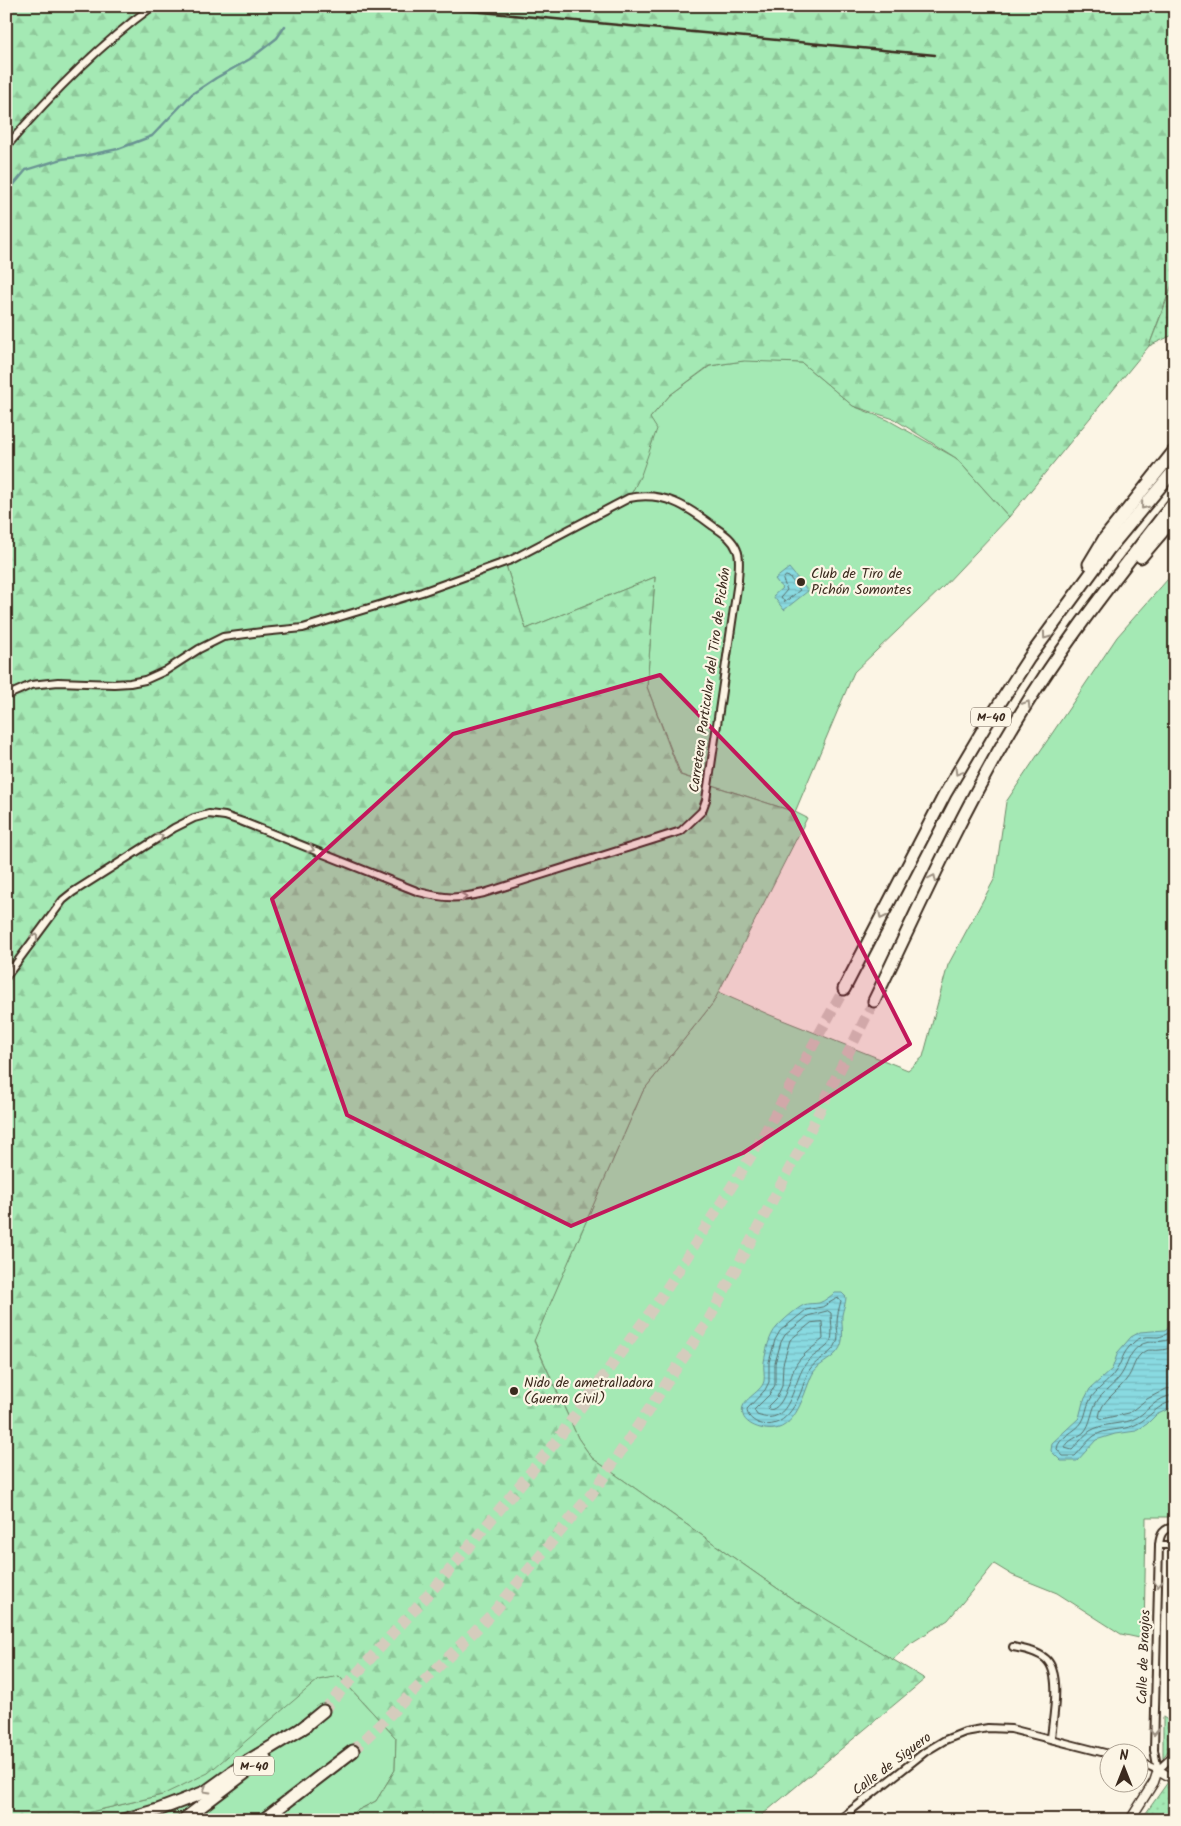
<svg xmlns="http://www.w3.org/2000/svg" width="1181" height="1826" font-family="Kalam,sans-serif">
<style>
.grass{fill:#a4e9b4;stroke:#708a69}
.forest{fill:url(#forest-firs);stroke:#708a69}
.park{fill:url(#park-dots);stroke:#708a69}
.water{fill:url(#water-rules);stroke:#6a9493}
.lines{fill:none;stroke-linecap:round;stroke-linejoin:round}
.shore{stroke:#5a706c;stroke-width:1}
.stream{stroke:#6a9493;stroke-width:2.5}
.motorway-tunnel{stroke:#d5ccbd;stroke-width:11;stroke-dasharray:11 5.5;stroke-linecap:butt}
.minor-casing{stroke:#3b2a1e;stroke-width:10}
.tertiary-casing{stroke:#3b2a1e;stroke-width:11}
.motorway-casing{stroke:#3b2a1e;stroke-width:15}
.minor{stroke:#fcf5e5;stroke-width:6}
.tertiary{stroke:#fcf5e5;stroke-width:8}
.motorway{stroke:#fcf5e5;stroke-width:11}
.rail{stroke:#3b2a1e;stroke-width:2.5}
.oneway{stroke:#9c9082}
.marked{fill:#c2185b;fill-opacity:0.2;stroke:#c2185b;stroke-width:4;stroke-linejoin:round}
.poi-dot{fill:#3b2a1e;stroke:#fcf5e5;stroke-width:2}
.labels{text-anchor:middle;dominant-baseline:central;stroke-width:4.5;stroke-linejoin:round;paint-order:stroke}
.shield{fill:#fcf5e5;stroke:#75675a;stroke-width:1}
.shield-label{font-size:12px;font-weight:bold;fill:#3b2a1e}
.poi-label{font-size:14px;fill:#3b2a1e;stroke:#fcf5e5;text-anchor:start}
.street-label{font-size:14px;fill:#3b2a1e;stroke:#fcf5e5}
</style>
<defs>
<pattern id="forest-firs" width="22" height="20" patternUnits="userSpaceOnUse" patternTransform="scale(1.25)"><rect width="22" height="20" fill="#a4e9b4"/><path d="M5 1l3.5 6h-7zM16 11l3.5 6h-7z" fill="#8ec89a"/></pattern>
<pattern id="park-dots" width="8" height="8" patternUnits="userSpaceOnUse" patternTransform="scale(1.25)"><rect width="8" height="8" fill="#a4e9b4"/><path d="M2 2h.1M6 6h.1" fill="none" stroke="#8ec89a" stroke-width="1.8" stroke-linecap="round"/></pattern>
<pattern id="water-rules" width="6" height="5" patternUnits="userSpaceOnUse" patternTransform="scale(1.25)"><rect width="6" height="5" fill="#89dae1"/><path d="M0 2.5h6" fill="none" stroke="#77bbc1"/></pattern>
</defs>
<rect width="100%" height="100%" fill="#fcf5e5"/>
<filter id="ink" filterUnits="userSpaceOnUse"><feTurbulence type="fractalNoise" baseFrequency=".02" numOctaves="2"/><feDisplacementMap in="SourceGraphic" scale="10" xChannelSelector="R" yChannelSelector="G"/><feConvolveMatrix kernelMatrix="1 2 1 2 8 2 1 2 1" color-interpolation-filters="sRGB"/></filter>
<g filter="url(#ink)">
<g class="grass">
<path d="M747,359L802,363L853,406L888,420L956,458L1009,517L942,588L854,672L795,812L681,775L647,687L655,577L526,629L505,562L650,418L670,395L710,366L743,361Z"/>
<path d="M1175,571V1517H1146L1144,1639L1121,1634L1057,1593L1012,1575L994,1564L948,1620L911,1643L892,1660L791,1598L592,1458L578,1438L534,1340L643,1091L713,1003L718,992L770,1015L908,1070L923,1057L948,965L995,878L1006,802L1117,637Z"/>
<path d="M339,1676L396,1738L395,1770L376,1801L339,1820H57L162,1795L318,1680Z"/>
</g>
<path class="forest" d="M6,6H1175V276L1149,346L1009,517L956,458L894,419L853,406L802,363L744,361L709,366L670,395L650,418L657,429L641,475L629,498L505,562L526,629L655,577L647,687L680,775L795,812L807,818L713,1003L643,1091L534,1341L578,1438L592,1458L791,1598L925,1679L756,1820H339L376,1801L395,1770L396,1738L339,1676L318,1680L208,1773L162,1795L57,1820H6Z"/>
<g class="park">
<path d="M1175,279V334L1149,346Z"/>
<path d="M1163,1717L1175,1725V1741L1163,1758Z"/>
<path d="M1168,1782L1175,1787V1820H1141Z"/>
</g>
<g class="water">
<path d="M789,568L808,591L784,610L773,596L782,588L775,579Z"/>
<path d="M835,1293H842L846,1297C846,1303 843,1309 842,1315C841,1328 846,1341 837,1352C830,1361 817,1364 812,1375C802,1397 795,1438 760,1428C753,1426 745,1422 743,1415C738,1399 761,1394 764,1381C765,1375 763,1368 764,1362C766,1351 769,1335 777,1327C782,1321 797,1308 804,1305C808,1303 814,1304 819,1303C825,1301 830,1296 835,1293Z"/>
<path d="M1175,1322V1406L1156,1415L1147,1424L1136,1431L1115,1434L1096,1440L1077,1461H1061L1051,1451L1052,1443L1079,1418L1083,1402L1090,1389L1112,1369L1118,1352L1131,1337L1140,1332L1165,1330Z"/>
</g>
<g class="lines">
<g class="shore">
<path d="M786,576L789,577L800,590L785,602L781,597L787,590L783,580Z"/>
<path d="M836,1299L839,1298L841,1301C839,1308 837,1315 837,1323C837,1329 839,1337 837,1342C833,1354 817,1359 810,1369C807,1373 806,1378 804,1383C798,1403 784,1432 758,1423C752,1420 747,1416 747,1409L765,1390L769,1382V1362L775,1340L780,1331L806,1310L822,1307Z"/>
<path d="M828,1311L831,1313C831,1321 833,1332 831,1340C828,1349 814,1354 808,1361C792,1378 793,1429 757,1415L754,1410L770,1394L775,1385V1363L781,1342L785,1335L808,1316Z"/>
<path d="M822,1322L823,1339C814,1347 804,1353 797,1363C789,1375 786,1409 769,1410L768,1406L777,1397L782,1386L783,1364L790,1340L811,1323Z"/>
<path d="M1175,1328C1170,1332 1165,1336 1158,1337C1148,1337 1141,1335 1133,1343C1121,1354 1123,1361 1115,1372C1108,1383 1096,1389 1090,1400C1086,1407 1086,1416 1082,1422C1076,1432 1058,1437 1057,1449L1063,1456H1075C1081,1450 1087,1441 1094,1436C1106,1428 1122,1431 1135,1425C1149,1419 1158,1403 1175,1401"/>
<path d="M1175,1336C1162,1346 1150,1338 1139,1346C1128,1354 1128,1365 1121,1375C1114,1386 1102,1392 1096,1403C1091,1412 1091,1424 1084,1432C1079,1437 1067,1440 1065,1448L1072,1450C1078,1444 1084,1435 1090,1431C1103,1423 1118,1425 1132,1420C1146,1415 1155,1396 1175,1395"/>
<path d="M1175,1346C1170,1348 1165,1350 1160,1350C1155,1351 1150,1349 1145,1351C1133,1358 1134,1371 1126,1380C1117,1393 1101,1400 1099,1417L1102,1419L1129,1413L1147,1399L1166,1389L1175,1388"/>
</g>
<path class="stream" d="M6,194L26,170L62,159L84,156L118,149L152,136L192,94L216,78L250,59L277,38L285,26"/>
<g class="motorway-tunnel">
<path d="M323,1711L443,1578L557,1440L662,1296L758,1145L844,989"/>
<path d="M353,1751L493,1613L597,1487L708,1321L808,1134L874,1001"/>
</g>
<defs>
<g id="minor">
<path d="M6,147C50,95 98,46 153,6"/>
<path d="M6,696L31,685L58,682L114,684L130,683L145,680L165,671L199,649L223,637L262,632L303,628L422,592L511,560L629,498C663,491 687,506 713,526C723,533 732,538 737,550C741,558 738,572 738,581L706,800L702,811L681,831L484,893C457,899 446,899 419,892L243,822L225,816L209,814L194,818L174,828L73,892L63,900L6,977"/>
<path d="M1159,1545H1175"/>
<path d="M1013,1647C1023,1649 1037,1651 1046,1659C1062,1674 1053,1717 1051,1738"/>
<path d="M1138,1761L1158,1770"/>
<path d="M1158,1770L1154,1750L1159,1545C1160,1534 1163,1528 1175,1527"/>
<path d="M1158,1770L1175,1754"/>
<path d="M839,1820L925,1752L945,1740L965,1732L988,1728L1011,1729L1109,1754"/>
</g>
<path id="tertiary" d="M1130,1820L1154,1782L1158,1770L1175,1780"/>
<g id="motorway">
<path d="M1141,557L1175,517"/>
<path d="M1089,564L1104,539L1175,450"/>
<path d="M844,989L945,794L987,723L1029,658L1108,550L1175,469"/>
<path d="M874,1001C917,912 957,822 1006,738C1055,653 1115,578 1175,501"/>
<path d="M301,1729L323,1711"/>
<path d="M123,1820L158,1810L205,1792L248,1761L306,1726"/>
<path d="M183,1820L265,1758"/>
<path d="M263,1820L353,1751"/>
</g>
</defs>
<use href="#minor" class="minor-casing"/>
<use href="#tertiary" class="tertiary-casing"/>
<use href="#motorway" class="motorway-casing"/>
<use href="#minor" class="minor"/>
<use href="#tertiary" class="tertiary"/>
<use href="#motorway" class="motorway"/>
<path class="rail" d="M418,6L935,55"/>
</g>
<defs><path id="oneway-chevron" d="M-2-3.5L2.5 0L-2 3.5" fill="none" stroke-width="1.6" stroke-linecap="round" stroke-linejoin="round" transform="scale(1.25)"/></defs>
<g class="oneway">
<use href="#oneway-chevron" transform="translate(1144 506) rotate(129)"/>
<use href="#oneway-chevron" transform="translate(1046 636) rotate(126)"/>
<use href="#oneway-chevron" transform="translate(1027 704) rotate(-58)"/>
<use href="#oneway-chevron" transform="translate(958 772) rotate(121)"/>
<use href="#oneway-chevron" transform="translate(160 837) rotate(-32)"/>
<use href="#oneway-chevron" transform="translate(311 849) rotate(22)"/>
<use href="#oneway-chevron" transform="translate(933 878) rotate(-64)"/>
<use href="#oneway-chevron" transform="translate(464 897) rotate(-8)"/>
<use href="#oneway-chevron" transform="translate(882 916) rotate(117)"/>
<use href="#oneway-chevron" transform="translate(35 937) rotate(-53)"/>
<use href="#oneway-chevron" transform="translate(1158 1584) rotate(92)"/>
<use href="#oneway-chevron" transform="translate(1154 1732) rotate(91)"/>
<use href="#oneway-chevron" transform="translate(206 1790) rotate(149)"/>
</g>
</g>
<path class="marked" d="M660,675L792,811L910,1044L743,1153L571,1226L347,1115L272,899L453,734Z"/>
<g class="poi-dot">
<circle cx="801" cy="582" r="5"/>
<circle cx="514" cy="1391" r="5"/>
</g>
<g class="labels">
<g class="shield">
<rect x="971" y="707.5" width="40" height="19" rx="4"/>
<rect x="234" y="1756.5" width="40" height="19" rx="4"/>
</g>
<g class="shield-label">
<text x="991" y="717">M-40</text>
<text x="254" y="1766">M-40</text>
</g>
<g class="poi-label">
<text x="811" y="574">Club de Tiro de<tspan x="811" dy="16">Pichón Somontes</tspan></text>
<text x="524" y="1383">Nido de ametralladora<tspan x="524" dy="16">(Guerra Civil)</tspan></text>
</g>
<g class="street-label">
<text transform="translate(710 680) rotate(-82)">Carretera Particular del Tiro de Pichón</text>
<text transform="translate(1144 1657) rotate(-88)">Calle de Braojos</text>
<text transform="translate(892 1764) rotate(-37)">Calle de Siguero</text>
</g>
</g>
<rect width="1181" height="1826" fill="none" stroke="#fcf5e5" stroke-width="25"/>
<rect x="12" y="12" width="1156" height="1801" fill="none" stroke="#3b2a1e" stroke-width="2" filter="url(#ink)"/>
<g transform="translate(1124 1768)"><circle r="24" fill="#fcf5e5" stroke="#afa495"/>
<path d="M0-4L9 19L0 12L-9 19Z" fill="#3b2a1e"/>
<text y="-8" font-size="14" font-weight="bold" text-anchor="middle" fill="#3b2a1e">N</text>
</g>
</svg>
